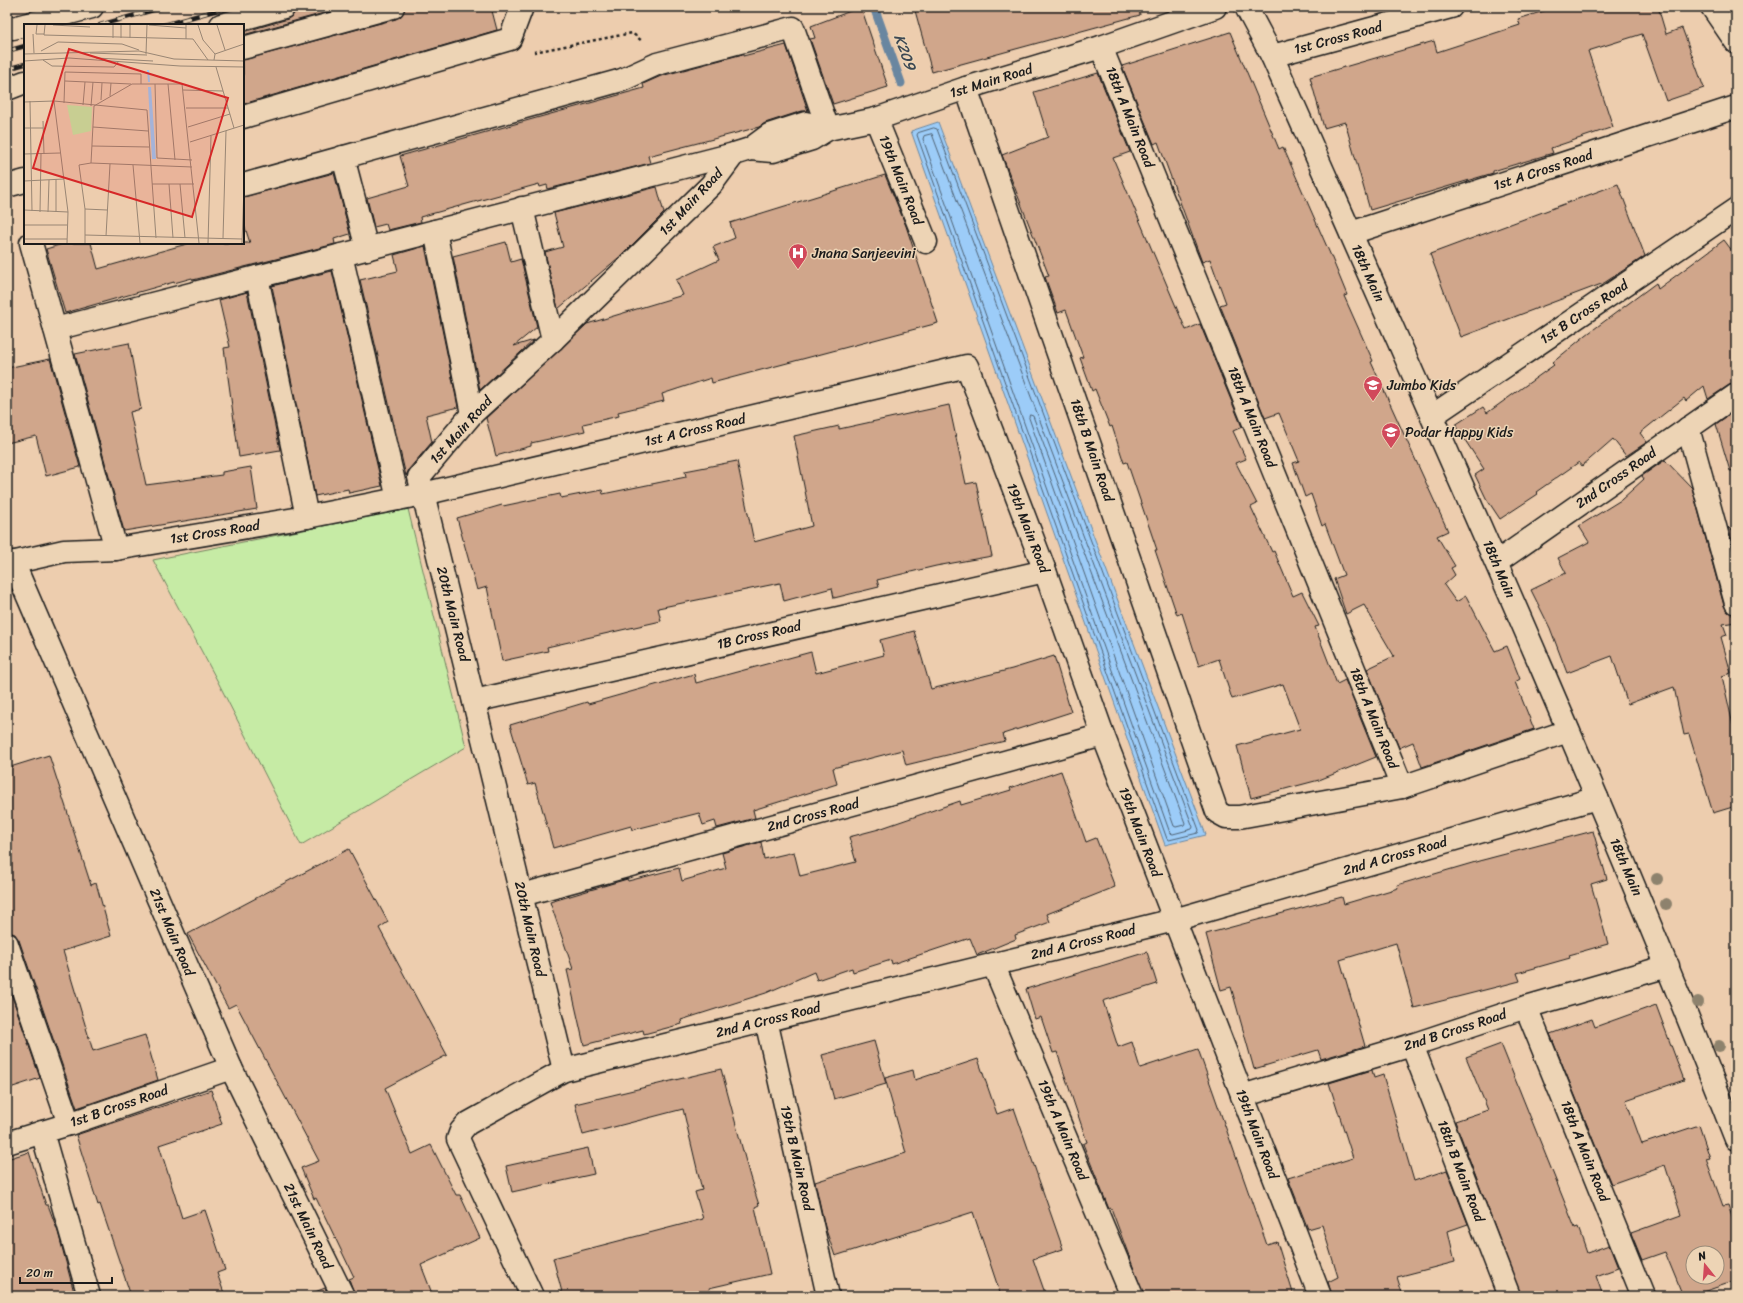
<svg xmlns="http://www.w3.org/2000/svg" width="1743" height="1303" font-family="Sriracha,sans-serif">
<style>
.green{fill:#c6eba5;stroke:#718460}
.water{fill:#9cccf8;stroke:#6986a0}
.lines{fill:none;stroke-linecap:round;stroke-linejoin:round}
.shore{stroke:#4f6274;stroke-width:1}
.stream{stroke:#6986a0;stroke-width:9}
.building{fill:#d0a68b;stroke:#1c1c1c;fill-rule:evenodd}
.minor-casing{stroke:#1c1c1c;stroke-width:25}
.major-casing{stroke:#1c1c1c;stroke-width:25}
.path{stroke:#1c1c1c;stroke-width:2.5;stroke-dasharray:3 3;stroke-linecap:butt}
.minor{stroke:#edd4b5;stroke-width:22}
.major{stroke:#edd4b5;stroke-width:22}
.rail-casing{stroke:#1c1c1c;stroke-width:4.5}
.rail{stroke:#edd4b5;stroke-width:3;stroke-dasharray:9;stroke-linecap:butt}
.tree{fill:#8d826d}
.labels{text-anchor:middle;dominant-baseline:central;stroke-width:3;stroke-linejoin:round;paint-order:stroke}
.street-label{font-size:14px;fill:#1c1c1c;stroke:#edd4b5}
.poi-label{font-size:14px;fill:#1c1c1c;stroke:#edd4b5;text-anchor:start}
.water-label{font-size:15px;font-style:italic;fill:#3c4853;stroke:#edd4b5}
.inset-river{fill:none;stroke:#9cccf8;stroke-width:2}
.inset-road{fill:none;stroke:#998674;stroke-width:1}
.view{fill:#d62828;fill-opacity:0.15;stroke:#d62828;stroke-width:2}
.inset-edge{fill:none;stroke:#1c1c1c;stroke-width:2}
</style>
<rect width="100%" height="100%" fill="#edcdae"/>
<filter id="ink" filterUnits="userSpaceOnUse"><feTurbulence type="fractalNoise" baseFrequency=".025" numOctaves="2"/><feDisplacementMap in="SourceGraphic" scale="8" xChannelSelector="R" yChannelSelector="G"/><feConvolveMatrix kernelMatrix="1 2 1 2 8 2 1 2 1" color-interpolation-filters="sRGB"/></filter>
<g filter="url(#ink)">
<path class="green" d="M408,509L466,747L301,845L218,682L153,560Z"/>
<path class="water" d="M938,122L1206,835L1165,845L911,131Z"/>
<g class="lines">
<g class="shore">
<path d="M934,128L937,129L1199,830L1198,833L1169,840L1167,839L917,135L918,133Z"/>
<path d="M932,134L1193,827L1192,829L1173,834L1170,833L923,139L924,136Z"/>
<path d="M1030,415L1033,416L1185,823L1184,825L1176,827L1174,826L1029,418Z"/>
</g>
<path class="stream" d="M874,7L901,83"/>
</g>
<g class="building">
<path d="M296,7H346L243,35V32L288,19L293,15Z"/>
<path d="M405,7H491L497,30L243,104V60L396,19L402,15Z"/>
<path d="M861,7L888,87L833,104L810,39L815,38L811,26Z"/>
<path d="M914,7H1139L1140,15L932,72Z"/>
<path d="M1557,7H1658L1666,34L1682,28L1704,88L1666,101L1642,34L1588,51L1613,127L1551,148L1553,153L1493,171V173L1370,210L1345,122L1324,128L1310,77L1434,41L1437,52L1520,25L1518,19Z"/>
<path d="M1230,32L1279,149L1283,147L1331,256L1347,295L1344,296L1373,361L1371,362L1448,531L1437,536L1455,566L1451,568L1455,575L1444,585L1456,602L1466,596L1495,651L1507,646L1520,679L1515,682L1534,729L1422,767L1413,742L1399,748L1367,669L1394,656L1364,605L1346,614L1334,579L1344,575L1325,524L1322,526L1311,494L1305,497L1293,463L1299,461L1279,413L1265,418L1220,305L1226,303L1210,259L1202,262L1158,142L1154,144L1122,66Z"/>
<path d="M786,45L808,111H802L765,123L759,127L648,156L650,163L548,189L547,185L540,187L539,184L420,217L421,222L388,230L386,224L374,227L367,198L409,186L400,156L644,88L643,84L661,76L743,54V56Z"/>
<path d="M1098,73L1130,152L1113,158L1186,330L1200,324L1242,427L1233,431L1246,459L1236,463L1257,504L1251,507L1272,552L1274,551L1293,596L1302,592L1319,626L1315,627L1337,684L1345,680L1376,757L1319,780L1251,798L1237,746L1300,729L1283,684L1232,699L1219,659L1199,666L1182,613L1177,615L1155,550H1157L1127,462L1124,463L1112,426L1110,427L1095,389L1092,391L1080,358L1083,357L1066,310L1058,313L1045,277L1049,276L1002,155L1048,137L1034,92Z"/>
<path d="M334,173L350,234L334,239L335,244L193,280L192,278L174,283V282L65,313L46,249L66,243H91L98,269L190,243H250L243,221V197Z"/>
<path d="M885,175L906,226L938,323L712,383L711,378L662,394L664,401L618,412L619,416L583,424L585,431L531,443V446L496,456L486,418L587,324L683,295L676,280L719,260L713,247L735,238L730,223Z"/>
<path d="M1618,184L1645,256L1604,283L1461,337L1430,254Z"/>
<path d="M657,187L664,213L624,253L558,309L545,252L563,247L554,213Z"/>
<path d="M1724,240L1736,256V383L1729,385L1708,399L1704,386L1686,401L1684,398L1640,433L1647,442L1626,456L1613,439L1582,466L1579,462L1536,492L1538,494L1500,519L1486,498L1475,475L1484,469L1455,425L1483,407L1487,413L1554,365L1552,363L1586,335L1656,283L1658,289Z"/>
<path d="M506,242L511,262L521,259L537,327L514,346L534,340L480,390L453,256Z"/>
<path d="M425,246L458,407L426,415L432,442L409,469L406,476L360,280L398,271L394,255Z"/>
<path d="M332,271L382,486L349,493L348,489L315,496L272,286Z"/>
<path d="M247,292L280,450L239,457L224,348L230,347L219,300Z"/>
<path d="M129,343L141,409L130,412L146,485L222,475V472L251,467L257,509L124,531L75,354Z"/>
<path d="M50,359L80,467L46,476L36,436L7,443V368Z"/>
<path d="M949,405L966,484L976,482L992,556L936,566L877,580L879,587L834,598L832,588L784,601L780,583L658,608L661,621L547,647L548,651L502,661L487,587L477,590L457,518L502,505L503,506L560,494L561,498L602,490L603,494L686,477L685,471L737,461L754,542L812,526L794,436L839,426V429Z"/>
<path d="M1736,410V470L1730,471L1716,424Z"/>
<path d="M1665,460L1692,488L1724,606L1728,612L1736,615V622L1723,624L1727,635L1721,637L1731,673L1722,676L1733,725L1736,724V806L1713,813L1689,734L1684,735L1674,687L1628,704L1612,656L1567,673L1550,628L1531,590L1566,573L1558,558L1589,542L1579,526L1621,500L1644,479L1642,476Z"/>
<path d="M1728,527L1736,535V556Z"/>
<path d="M914,631L931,689L1012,669L1054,656L1071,712L1003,734L1005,741L906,765L902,750L833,768L837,784L753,810L755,818L717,828L715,821L703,825L699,813L632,830L631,826L553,848L535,783L528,785L510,725L587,702L588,704L694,674L696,683L811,652L816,673L884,655L880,640Z"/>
<path d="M49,755L91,885L96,883L111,936L63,951L93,1051L145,1035L158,1080L77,1108L19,940L15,934L7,932V768Z"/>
<path d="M1061,771L1086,842L1096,838L1115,887L1047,914L1050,922L1015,935L1016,939L977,955L970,938L892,964L891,960L853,972L852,968L817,980L814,972L766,993L681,1020L682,1024L644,1034L643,1030L584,1045L567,970L573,969L550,902L627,879L628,881L679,868L682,881L726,868L722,853L761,842L764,859L794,852L800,876L856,862L849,837L879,829L960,801L961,805L1011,790L1010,788Z"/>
<path d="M1593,831L1607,879L1591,884L1608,944L1569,955L1570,958L1517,973L1520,981L1414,1008L1396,943L1340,960L1365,1046L1321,1059L1318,1050L1254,1069L1231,987L1221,990L1206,934L1342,897L1344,904L1398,888L1397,885L1479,861Z"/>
<path d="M349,849L388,922L379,928L447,1055L385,1088L412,1154L431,1145L456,1195H460L480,1238L421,1265L433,1296H355L349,1279L354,1277L316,1198L314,1199L301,1168L319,1161L236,1004L228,1008L188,934Z"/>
<path d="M1147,952L1157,984L1103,1001L1118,1047L1132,1042L1140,1068L1198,1049L1267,1245L1277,1242L1294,1296H1144L1111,1208L1109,1209L1083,1144L1087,1142L1057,1052L1053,1053L1041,1017L1035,1019L1026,989Z"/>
<path d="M7,982L40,1078L7,1089Z"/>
<path d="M1656,1005L1684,1080L1626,1100L1642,1144L1699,1125L1710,1158L1706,1159L1723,1206L1728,1205L1736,1229V1281L1692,1296H1683L1665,1252L1642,1260L1631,1233L1681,1215L1665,1165L1611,1184L1550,1034L1592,1019L1595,1027ZM1693,1253H1717V1277H1693Z"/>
<path d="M874,1041L886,1084L834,1099L822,1055Z"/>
<path d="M1501,1044L1575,1228L1578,1227L1587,1253L1609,1245L1618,1268L1596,1276L1603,1296H1521L1455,1121L1488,1110L1466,1057Z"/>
<path d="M978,1059L997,1114L1014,1108L1063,1249L1033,1259L1046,1296H1001L973,1212L835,1256L825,1227L815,1182L906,1153L885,1078L913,1070L915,1080Z"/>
<path d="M721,1069L750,1177L759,1205L755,1207L770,1274L709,1288L711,1296H563L553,1258L703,1219L695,1192L702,1190L683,1109L583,1135L575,1104Z"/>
<path d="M1372,1070L1374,1078L1383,1075L1414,1181L1447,1170L1468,1224L1448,1231L1455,1262L1397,1277L1403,1296H1332L1328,1282L1338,1277L1322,1225L1308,1229L1288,1178L1353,1158L1329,1083Z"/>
<path d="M211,1090L222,1124L159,1145L182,1218L205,1210L225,1270L217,1273L225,1296H131L100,1204L98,1205L76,1135Z"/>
<path d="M588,1148L594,1174L512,1192L506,1166Z"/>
<path d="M29,1152L46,1205H48L58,1232L75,1296H7V1159Z"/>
<path d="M325,1288L329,1296H311L310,1294Z"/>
</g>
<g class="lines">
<defs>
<g id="minor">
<path d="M1246,7L1272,56C1431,415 1593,773 1736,1139"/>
<path d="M1712,7L1736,42"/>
<path d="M1101,47L1402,787"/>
<path d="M1272,56L1451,7"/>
<path d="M966,88L1217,812L1226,817H1239L1402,787L1568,731"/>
<path d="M243,117L510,39L522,7"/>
<path d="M876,119L926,242"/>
<path d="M343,157L367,249"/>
<path d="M243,185L622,80L657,64L793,28L828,129L812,139L773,151L750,149"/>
<path d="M7,186L25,181"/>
<path d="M522,208L553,340"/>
<path d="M435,231L472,414"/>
<path d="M1351,233L1736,107"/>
<path d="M31,243L116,549"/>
<path d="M341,255L398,499"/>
<path d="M257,277L307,517"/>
<path d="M55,329L734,154"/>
<path d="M1432,416L1736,209"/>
<path d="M1688,428L1736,603"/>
<path d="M13,562L231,1068L343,1296"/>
<path d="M1497,562L1736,395"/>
<path d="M7,564L64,551L116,549L307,517L423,494L967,366L1045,571L1103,735L1320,1296"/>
<path d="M474,701L1045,571"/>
<path d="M522,895L1103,735"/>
<path d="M7,944L69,1124"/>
<path d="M993,964L1132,1296"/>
<path d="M1526,1007L1643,1296"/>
<path d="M766,1020L828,1296"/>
<path d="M1412,1045L1509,1296"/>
<path d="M564,1070L419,477L472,414L553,340L711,185L734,154L750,149L769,135L806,123L828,129L876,119L966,88L1101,47L1215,7"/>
<path d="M1242,1096L1412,1045L1526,1007L1668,966"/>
<path d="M42,1132L89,1296"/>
<path d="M7,1143L69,1124L231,1068"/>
<path d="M532,1296L458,1139L461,1131L467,1124L564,1070L1174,920L1597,798"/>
</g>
<g id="major">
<path d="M221,25L284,7"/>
<path d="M13,28L92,7"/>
<path d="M243,48L393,7"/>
<path d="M7,89L25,82"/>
</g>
</defs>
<use href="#minor" class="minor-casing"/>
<use href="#major" class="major-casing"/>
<path class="path" d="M534,52L632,33L642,41"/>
<use href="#minor" class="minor"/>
<use href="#major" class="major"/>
<defs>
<g id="rail">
<path d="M100,25L164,7"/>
<path d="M164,25L228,7"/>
<path d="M7,51L25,46"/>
<path d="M7,69L25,64"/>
</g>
</defs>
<use href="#rail" class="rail-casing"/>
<use href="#rail" class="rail"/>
</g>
<g class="tree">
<circle cx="1657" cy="879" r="6"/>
<circle cx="1666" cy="904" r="6"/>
<circle cx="1698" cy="1002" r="6"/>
<circle cx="1719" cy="1046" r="6"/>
</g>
</g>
<defs>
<symbol id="hospital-pin" viewBox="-11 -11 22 30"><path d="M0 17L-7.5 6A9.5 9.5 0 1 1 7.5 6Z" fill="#d1495b" stroke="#edd4b5"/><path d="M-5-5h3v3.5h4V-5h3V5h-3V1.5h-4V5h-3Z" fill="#fff"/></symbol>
<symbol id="school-pin" viewBox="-11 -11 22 30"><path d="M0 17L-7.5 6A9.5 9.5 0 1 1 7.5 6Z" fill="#d1495b" stroke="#edd4b5"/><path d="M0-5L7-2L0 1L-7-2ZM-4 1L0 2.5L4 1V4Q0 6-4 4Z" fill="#fff"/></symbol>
</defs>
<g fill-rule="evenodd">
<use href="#hospital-pin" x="787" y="242" width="22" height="30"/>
<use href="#school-pin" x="1362" y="374" width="22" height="30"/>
<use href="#school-pin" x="1380" y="421" width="22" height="30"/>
</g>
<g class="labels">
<g class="street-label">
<text transform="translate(1338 38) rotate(-15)">1st Cross Road</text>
<text transform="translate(991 81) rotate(-17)">1st Main Road</text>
<text transform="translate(1130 117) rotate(68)">18th A Main Road</text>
<text transform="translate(1543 170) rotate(-18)">1st A Cross Road</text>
<text transform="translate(901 180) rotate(68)">19th Main Road</text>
<text transform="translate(691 202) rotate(-47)">1st Main Road</text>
<text transform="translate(1368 273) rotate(66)">18th Main</text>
<text transform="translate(1584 312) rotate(-34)">1st B Cross Road</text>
<text transform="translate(1252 417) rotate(68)">18th A Main Road</text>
<text transform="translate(461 430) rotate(-48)">1st Main Road</text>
<text transform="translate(695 430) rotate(-13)">1st A Cross Road</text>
<text transform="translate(1092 450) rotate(71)">18th B Main Road</text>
<text transform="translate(1616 478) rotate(-35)">2nd Cross Road</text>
<text transform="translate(1028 528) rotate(69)">19th Main Road</text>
<text transform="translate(215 532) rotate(-9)">1st Cross Road</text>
<text transform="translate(1499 569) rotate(67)">18th Main</text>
<text transform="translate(453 614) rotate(76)">20th Main Road</text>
<text transform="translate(759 635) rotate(-13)">1B Cross Road</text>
<text transform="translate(1374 718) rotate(68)">18th A Main Road</text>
<text transform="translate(813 815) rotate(-15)">2nd Cross Road</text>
<text transform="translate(1140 832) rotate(69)">19th Main Road</text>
<text transform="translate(1395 856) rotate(-16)">2nd A Cross Road</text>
<text transform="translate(1626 867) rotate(67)">18th Main</text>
<text transform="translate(530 929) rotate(77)">20th Main Road</text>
<text transform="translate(172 932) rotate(67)">21st Main Road</text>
<text transform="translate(1083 942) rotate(-14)">2nd A Cross Road</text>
<text transform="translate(768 1020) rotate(-14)">2nd A Cross Road</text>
<text transform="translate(1455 1030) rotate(-18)">2nd B Cross Road</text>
<text transform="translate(119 1106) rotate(-19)">1st B Cross Road</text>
<text transform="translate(1063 1130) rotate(67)">19th A Main Road</text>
<text transform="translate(1257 1134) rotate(69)">19th Main Road</text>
<text transform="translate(1585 1151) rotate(68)">18th A Main Road</text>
<text transform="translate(797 1158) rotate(77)">19th B Main Road</text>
<text transform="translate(1461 1171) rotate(69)">18th B Main Road</text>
<text transform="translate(308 1226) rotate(64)">21st Main Road</text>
</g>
<g class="poi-label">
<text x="812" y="253">Jnana Sanjeevini</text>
<text x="1387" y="385">Jumbo Kids</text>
<text x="1405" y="432">Podar Happy Kids</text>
</g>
<g class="water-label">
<text transform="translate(905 52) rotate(70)">K209</text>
</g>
</g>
<g transform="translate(24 24)">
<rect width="220" height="220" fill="#edcdae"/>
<path d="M43,81L68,83L67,107L49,111Z" fill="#c6eba5"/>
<path d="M124,63H127L132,135H128Z" fill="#9cccf8"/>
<path class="inset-river" d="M124,46L125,58"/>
<path class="inset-road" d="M13,1L12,10H20M21,1L20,11L169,15L184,36M29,1L66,3M125,1L162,4M174,1L179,16L191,30L190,36M193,1L201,26M9,10L10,29M89,14V1M97,14V1M106,14V1M162,15V1M17,27L34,18L98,20L115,26M66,29L123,31M0,30L115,27L150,35L220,37M122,30L123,1M191,30L220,20M72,34L129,37M19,36L28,42L90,43L95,37M0,37L45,34L156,42L220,43M192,43L210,104M41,57L107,60M131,60L133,134L168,136M144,60L151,136M159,66L199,67M86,72L87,59M77,76L78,59M6,77L8,187M30,77L44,188L43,219M0,78L30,77L123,86L132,214M40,79L41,48L117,50V60M59,81L61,58M67,82L69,58M70,82L108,60H158L175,219M162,84H204M19,97L20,130M69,103L124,107M164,103L206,90M0,104H19M166,118L220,101M68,122L125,123M0,130L36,129M67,139L70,82M109,141L116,219M0,157L40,155M128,160H170M145,160L149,214M156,160L161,214M61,185L83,186M0,186L44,188M16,188L17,130M24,188L25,156M32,188V155M0,201H43M61,211L218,215M82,212L86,140M199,214L202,107M0,215H43M61,219V185L55,141L67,139L168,143M184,219L187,112M218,219L220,162"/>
<path class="view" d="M45,25L204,74L168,193L9,144Z"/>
<rect width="220" height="220" class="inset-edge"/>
</g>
<rect width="1743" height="1303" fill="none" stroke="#edd4b5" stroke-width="24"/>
<rect x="12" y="12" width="1719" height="1279" fill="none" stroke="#1c1c1c" stroke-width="1.5" filter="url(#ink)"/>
<g transform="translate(1705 1265) rotate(343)"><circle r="19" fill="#edd4b5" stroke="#998a78"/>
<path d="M0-3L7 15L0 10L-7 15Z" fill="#d1495b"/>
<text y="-6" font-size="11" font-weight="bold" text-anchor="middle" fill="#1c1c1c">N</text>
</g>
<path d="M20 1277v6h92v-6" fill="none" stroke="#1c1c1c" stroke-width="2"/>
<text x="26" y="1277" font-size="12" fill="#1c1c1c" stroke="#edd4b5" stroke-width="3" paint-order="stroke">20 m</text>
</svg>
